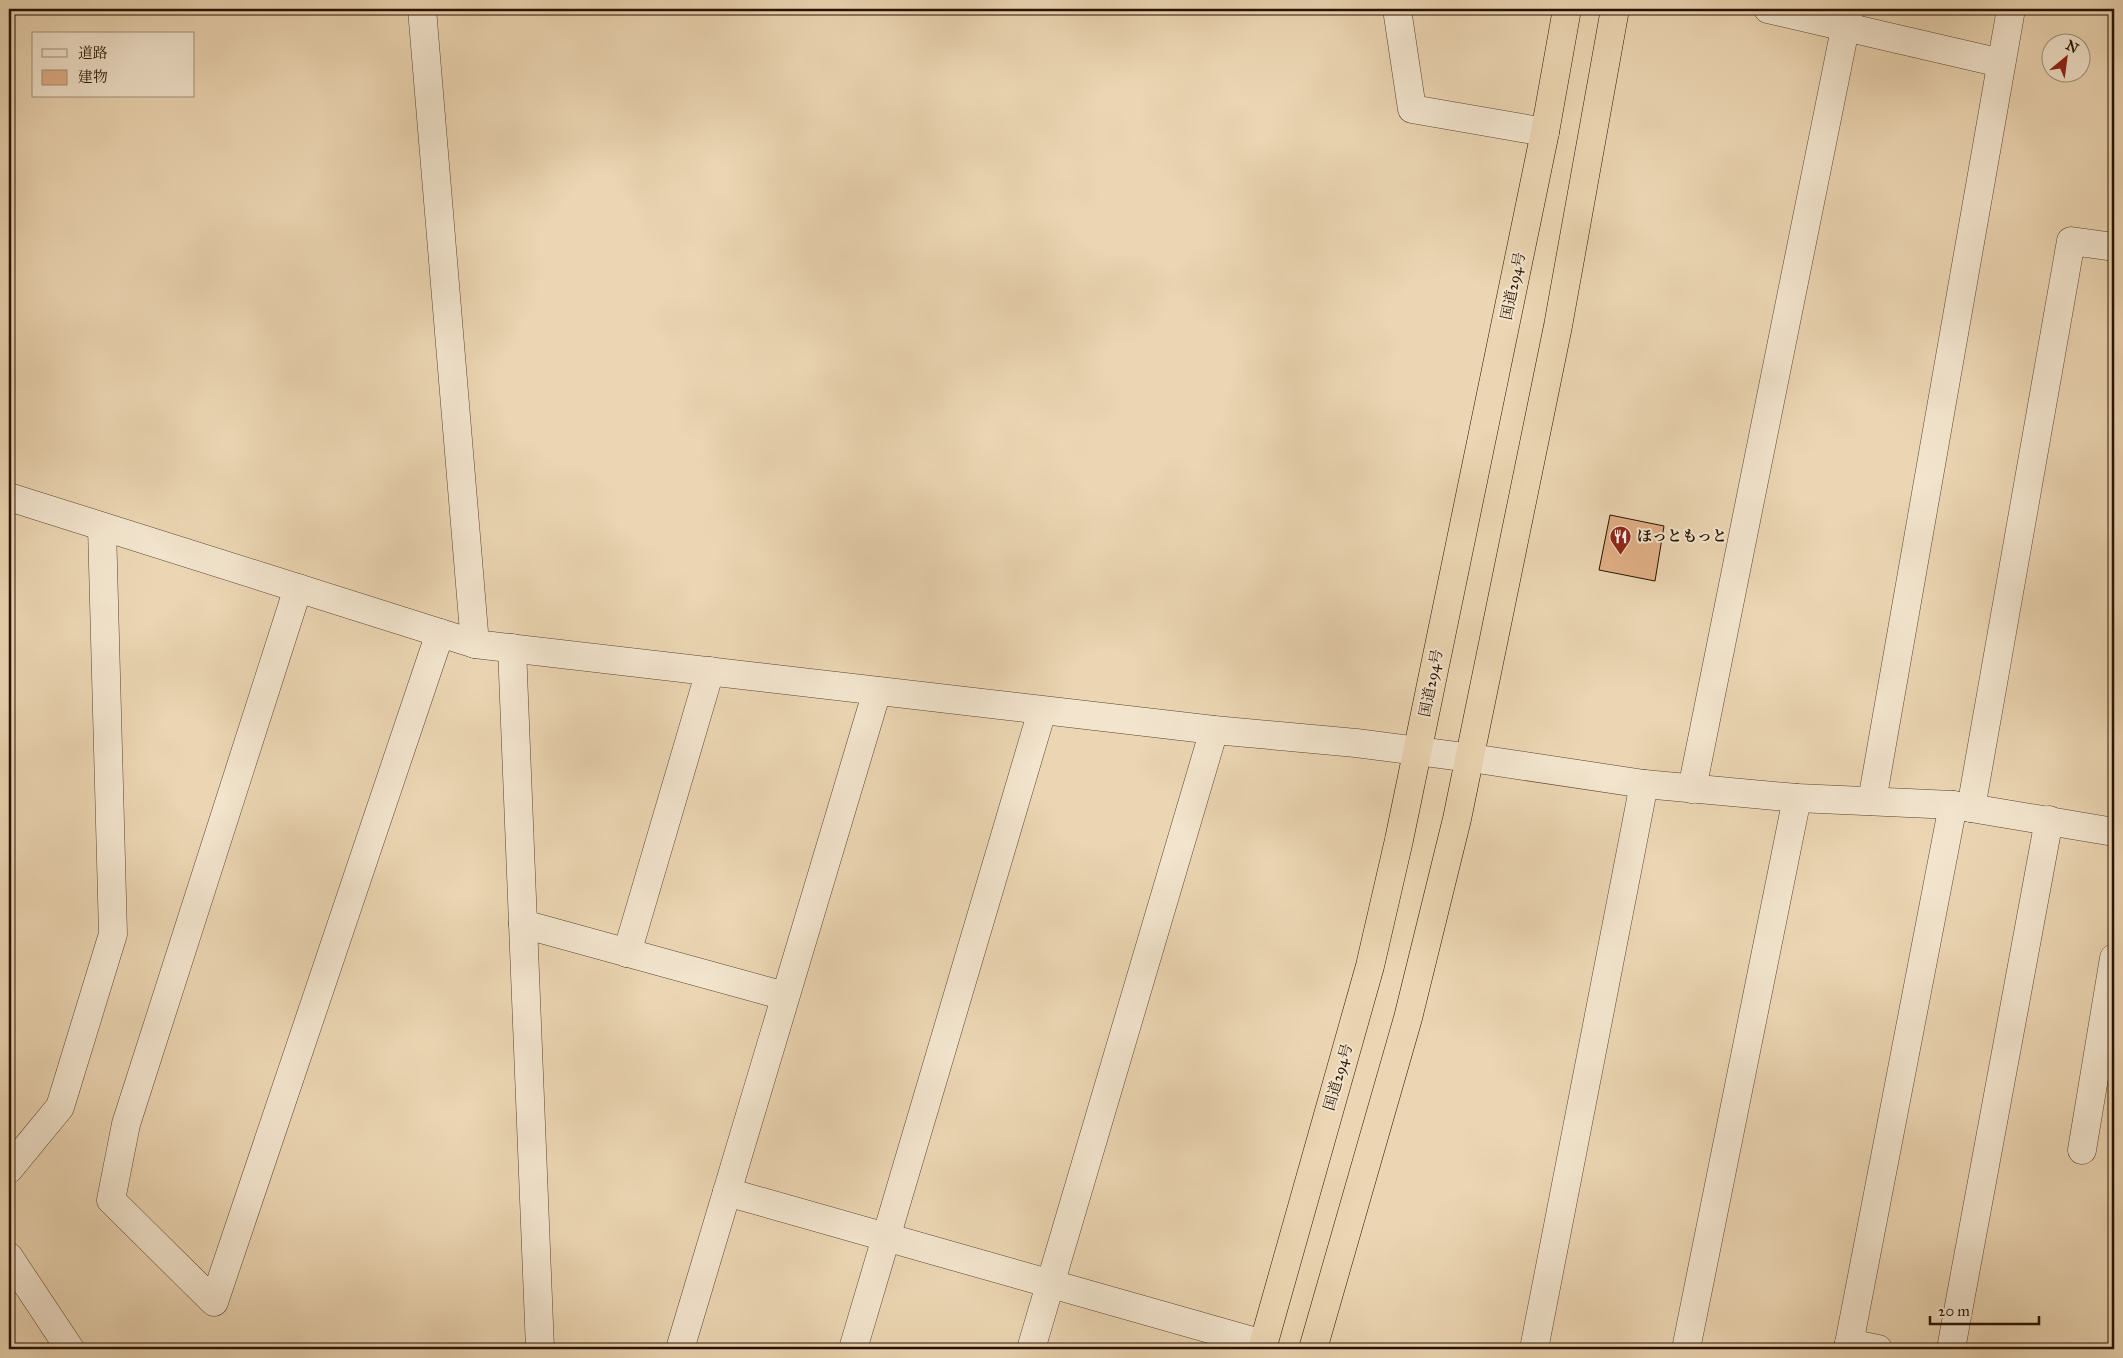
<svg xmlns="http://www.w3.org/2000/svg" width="2123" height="1358" font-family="'IM FELL Great Primer','Noto Serif JP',serif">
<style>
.building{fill:#e1af86;stroke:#271201}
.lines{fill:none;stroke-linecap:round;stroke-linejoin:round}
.minor-casing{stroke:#58432d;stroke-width:29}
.tertiary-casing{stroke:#58432d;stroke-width:29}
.trunk-casing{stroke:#271201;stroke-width:29}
.minor{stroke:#f2e4cd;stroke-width:28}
.tertiary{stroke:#f2e4cd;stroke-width:28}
.trunk{stroke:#ebd5b2;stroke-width:28}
.labels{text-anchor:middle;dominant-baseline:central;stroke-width:4;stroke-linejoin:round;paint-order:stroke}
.street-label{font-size:15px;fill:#271201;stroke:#f2e4cd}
.poi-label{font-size:15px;font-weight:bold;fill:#271201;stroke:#f2e4cd;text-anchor:start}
</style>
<rect width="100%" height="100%" fill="#ebd5b2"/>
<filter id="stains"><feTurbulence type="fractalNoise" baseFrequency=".004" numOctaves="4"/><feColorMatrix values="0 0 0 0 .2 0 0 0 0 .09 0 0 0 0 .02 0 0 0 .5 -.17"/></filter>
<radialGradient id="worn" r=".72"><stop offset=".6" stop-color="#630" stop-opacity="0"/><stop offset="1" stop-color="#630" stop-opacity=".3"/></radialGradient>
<path class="building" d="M1610,515L1664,526L1655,581L1599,570Z"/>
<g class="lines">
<defs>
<g id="minor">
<path d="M422,9L475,644"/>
<path d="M1397,9L1412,109L1545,132"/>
<path d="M1768,9L2001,63"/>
<path d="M298,588L126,1124L111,1200L214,1302L440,633"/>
<path d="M512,648L540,1349"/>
<path d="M1471,758L1644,784L1797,798L1953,805L2114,832"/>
<path d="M1692,789L1849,9"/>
<path d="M1872,801L2011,9"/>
<path d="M1971,808L2071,241L2114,247"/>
<path d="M523,924L785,996"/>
<path d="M627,953L710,671"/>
<path d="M2082,1150L2114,958"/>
<path d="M9,1169L60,1107L113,934L102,527"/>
<path d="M727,1192L1263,1344"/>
<path d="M9,1257L70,1349"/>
<path d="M1849,1343L1878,1349"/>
<path d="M680,1349L877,691"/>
<path d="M853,1349L1042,711"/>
<path d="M1031,1349L1214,730"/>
<path d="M1534,1349L1644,784"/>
<path d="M1686,1349L1797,798"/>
<path d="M1848,1349L1953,805"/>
<path d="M1951,1349L2049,820"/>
</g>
<path id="tertiary" d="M9,497L475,644L1214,730L1356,743L1471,758"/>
<g id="trunk">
<path d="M1262,1349L1370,966L1399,840L1545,132L1567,9"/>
<path d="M1313,1349L1408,1018L1457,819L1558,326L1615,9"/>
</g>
</defs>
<use href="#minor" class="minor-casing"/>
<use href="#tertiary" class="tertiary-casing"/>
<use href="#trunk" class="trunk-casing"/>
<use href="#minor" class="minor"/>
<use href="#tertiary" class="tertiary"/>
<use href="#trunk" class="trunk"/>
</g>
<defs>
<symbol id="restaurant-pin" viewBox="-11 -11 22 30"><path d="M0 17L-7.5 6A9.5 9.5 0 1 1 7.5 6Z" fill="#8f2418" stroke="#f2e4cd"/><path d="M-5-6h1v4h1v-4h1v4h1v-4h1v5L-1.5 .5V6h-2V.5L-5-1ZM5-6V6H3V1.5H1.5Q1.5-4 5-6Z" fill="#fff"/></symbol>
</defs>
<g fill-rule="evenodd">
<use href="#restaurant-pin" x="1608" y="524" width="25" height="34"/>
</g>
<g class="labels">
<g class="street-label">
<text transform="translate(1513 286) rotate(-78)">国道294号</text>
<text transform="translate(1431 683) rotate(-79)">国道294号</text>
<text transform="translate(1338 1077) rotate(-74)">国道294号</text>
</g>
<g class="poi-label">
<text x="1637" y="536">ほっともっと</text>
</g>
</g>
<rect width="2123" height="1358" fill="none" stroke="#ebd5b2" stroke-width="30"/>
<rect x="10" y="10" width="2103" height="1338" fill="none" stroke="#271201" stroke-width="2.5"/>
<rect x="15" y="15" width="2093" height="1328" fill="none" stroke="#271201"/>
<rect x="32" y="32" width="162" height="65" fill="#f2e4cd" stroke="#a1907b"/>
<rect x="42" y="49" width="25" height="8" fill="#f2e4cd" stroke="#a1907b"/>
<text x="78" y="58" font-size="15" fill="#271201">道路</text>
<rect x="42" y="70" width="25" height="15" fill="#e1af86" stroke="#a1907b"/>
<text x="78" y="82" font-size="15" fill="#271201">建物</text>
<g transform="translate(2066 58) rotate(29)"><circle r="24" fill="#f2e4cd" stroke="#a1907b"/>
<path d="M0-4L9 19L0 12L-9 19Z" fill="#8f2418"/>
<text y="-8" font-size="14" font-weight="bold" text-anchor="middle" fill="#271201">N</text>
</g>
<path d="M1930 1316v8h109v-8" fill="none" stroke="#271201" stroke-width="2.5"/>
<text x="1938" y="1316" font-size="15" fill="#271201" stroke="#f2e4cd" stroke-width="4" paint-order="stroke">20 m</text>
<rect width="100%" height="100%" filter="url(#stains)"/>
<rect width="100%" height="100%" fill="url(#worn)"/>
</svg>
